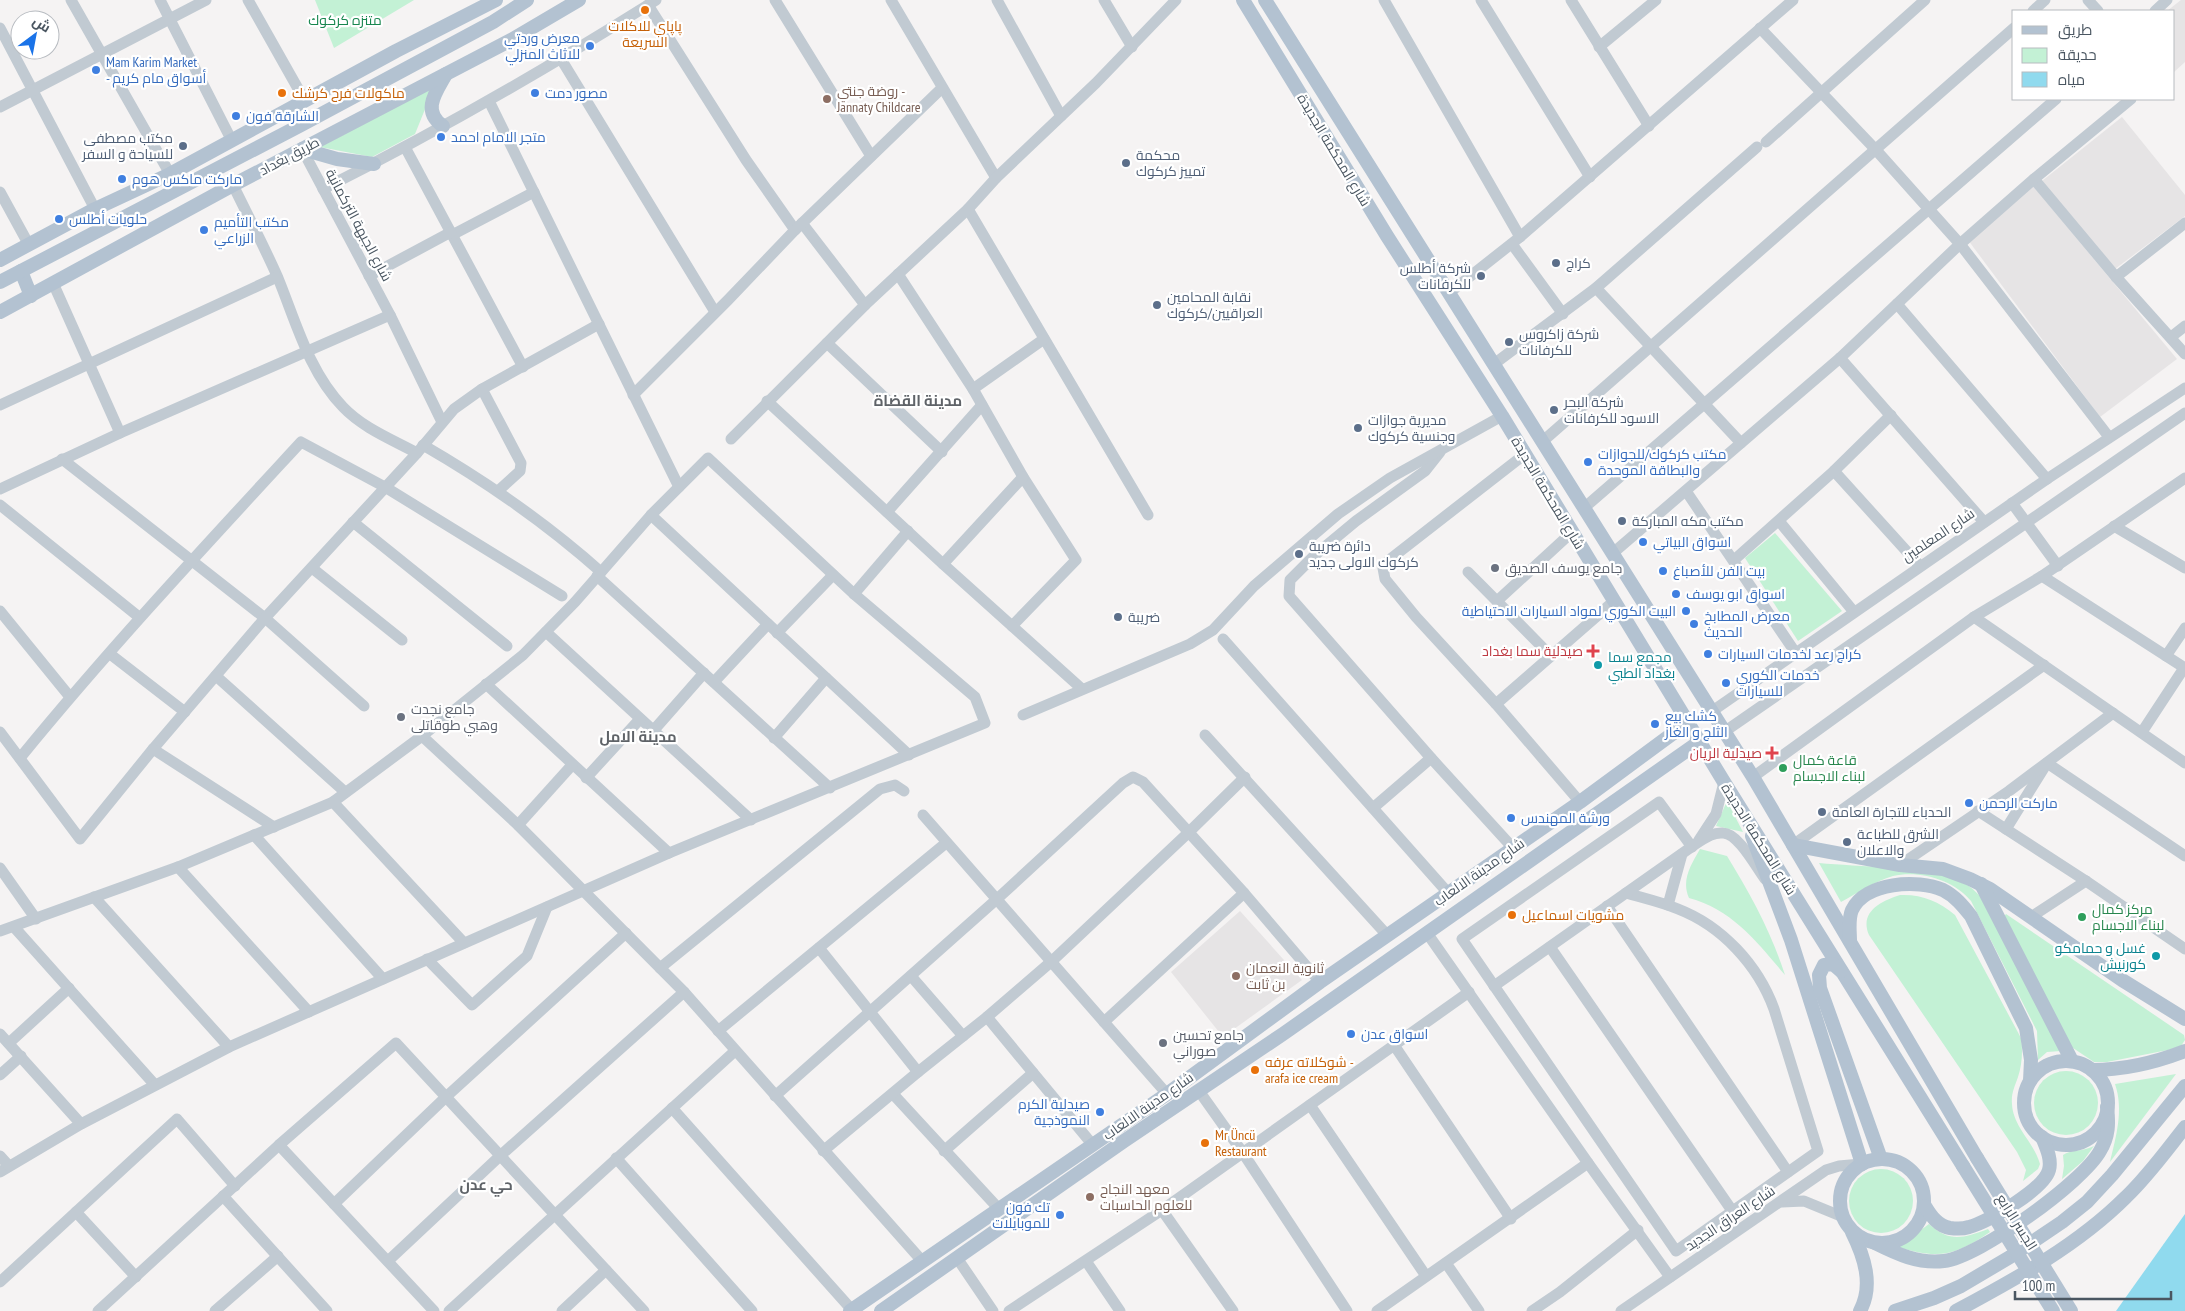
<svg xmlns="http://www.w3.org/2000/svg" width="2185" height="1311" font-family="'PT Sans Narrow',Cairo,sans-serif">
<style>
.education{fill:#e6e4e5}
.green{fill:#c3f1d5}
.water{fill:#90daee}
.lines{fill:none;stroke-linecap:round;stroke-linejoin:round}
.minor{stroke:#c1cad2;stroke-width:11}
.major{stroke:#b3c2d1;stroke-width:14}
.major-bridge{stroke:#b3c2d1;stroke-width:14}
.food-dot{fill:#e8710a;stroke:#fff;stroke-width:2}
.shop-dot{fill:#3f7fe0;stroke:#fff;stroke-width:2}
.education-dot{fill:#8d6e63;stroke:#fff;stroke-width:2}
.service-dot{fill:#5c6f8a;stroke:#fff;stroke-width:2}
.worship-dot{fill:#6b7280;stroke:#fff;stroke-width:2}
.health-dot{fill:#e0444e;stroke:#fff;stroke-width:2}
.culture-dot{fill:#0f9aa8;stroke:#fff;stroke-width:2}
.leisure-dot{fill:#2e9e5b;stroke:#fff;stroke-width:2}
.labels{text-anchor:middle;dominant-baseline:central;stroke-width:4.5;stroke-linejoin:round;paint-order:stroke}
.park-label{font-size:14px;fill:#17864f;stroke:#fff}
.food-label{font-size:14px;fill:#c56008;stroke:#fff;text-anchor:start}
.shop-label{font-size:14px;fill:#366cbe;stroke:#fff;text-anchor:start}
.education-label{font-size:14px;fill:#785e54;stroke:#fff;text-anchor:start}
.service-label{font-size:14px;fill:#4e5e75;stroke:#fff;text-anchor:start}
.street-label{font-size:14px;fill:#4a5661;stroke:#fff}
.worship-label{font-size:14px;fill:#5b616d;stroke:#fff;text-anchor:start}
.health-label{font-size:14px;fill:#be3a42;stroke:#fff;text-anchor:end}
.culture-label{font-size:14px;fill:#0d838f;stroke:#fff;text-anchor:start}
.leisure-label{font-size:14px;fill:#27864d;stroke:#fff;text-anchor:start}
.neighbourhood-label{font-size:15px;font-weight:bold;fill:#5f6368;stroke:#fff}
</style>
<rect width="100%" height="100%" fill="#f5f3f3"/>
<g class="education">
<path d="M2181,0H2185V62L2174,72V11H2167Z"/>
<path d="M2122,117L2185,195V216L2115,269L2042,181Z"/>
<path d="M2033,186L2177,359L2100,417L1968,240Z"/>
<path d="M1240,911L1302,980L1223,1037L1171,972Z"/>
</g>
<g class="green">
<path d="M315,0H414L334,48Z"/>
<path d="M434,87L415,134L372,157L320,147Z"/>
<path d="M1775,533L1842,611L1798,641L1745,558Z"/>
<path d="M1727,801L1743,832L1716,826Z"/>
<path d="M1700,849L1727,856C1751,895 1771,932 1785,975C1757,942 1733,910 1689,898C1681,880 1691,865 1700,849Z"/>
<path d="M1819,863C1859,867 1922,866 1958,880C1967,883 1974,890 1980,896L2061,1051L2047,1052L2038,1060L2037,1031L1971,901C1954,880 1920,870 1893,876C1875,881 1858,893 1841,902Z"/>
<path d="M1900,895C1921,894 1939,901 1955,915L2021,1038C2023,1051 2022,1065 2018,1077C2015,1086 2011,1093 2012,1104C2013,1127 2034,1142 2040,1164L2038,1169L2023,1181L2026,1170L2017,1152L1869,935C1859,912 1881,901 1900,895Z"/>
<path d="M2006,914L2184,1035L2185,1040L2181,1046L2168,1050L2107,1062H2094L2067,1044L2003,918Z"/>
<circle cx="2066" cy="1103" r="32"/>
<path d="M2176,1074L2110,1162C2116,1137 2124,1110 2115,1084Z"/>
<path d="M2094,1146L2083,1161L2062,1179L2064,1166L2063,1155C2071,1149 2083,1152 2094,1146Z"/>
<circle cx="1881" cy="1201" r="32"/>
<path d="M1929,1224C1950,1243 1963,1238 1988,1229L1990,1232C1956,1255 1939,1260 1898,1247Z"/>
</g>
<path class="water" d="M2185,1214V1311H2116Z"/>
<g class="lines">
<g class="minor">
<path d="M71,0L170,174"/>
<path d="M160,0L232,141"/>
<path d="M248,0L305,101"/>
<path d="M775,0L871,156"/>
<path d="M891,0L996,178"/>
<path d="M997,0L1061,116"/>
<path d="M1104,0L1132,47"/>
<path d="M1384,0L1520,237"/>
<path d="M1481,0L1590,177"/>
<path d="M1571,0L1649,126"/>
<path d="M2088,0L2098,11"/>
<path d="M648,5L746,160L795,230"/>
<path d="M2033,11L2045,0"/>
<path d="M2155,11L2167,0"/>
<path d="M0,28L95,209"/>
<path d="M1760,28L1876,150L1960,244L2109,437"/>
<path d="M1599,47L1656,0"/>
<path d="M561,59L715,312"/>
<path d="M489,101L679,487"/>
<path d="M0,107L206,0"/>
<path d="M1766,142L1925,0"/>
<path d="M405,147L523,367"/>
<path d="M302,149L390,315L442,422"/>
<path d="M2034,179L2116,277L2185,354"/>
<path d="M233,185C248,216 264,246 278,278C296,322 309,372 343,407C363,428 391,439 417,453"/>
<path d="M323,189C437,132 548,68 656,0"/>
<path d="M0,192L29,245"/>
<path d="M968,209L1148,515"/>
<path d="M802,223L865,305"/>
<path d="M452,235L534,192"/>
<path d="M1512,244L1563,314"/>
<path d="M898,274L973,389L1023,477L1076,560L1012,626"/>
<path d="M369,276L451,232"/>
<path d="M2116,277L2185,223"/>
<path d="M53,283L120,433"/>
<path d="M1596,288L1741,443"/>
<path d="M1449,293L1520,237L1793,0"/>
<path d="M1897,304L2047,479"/>
<path d="M2171,337L2185,326"/>
<path d="M827,343L942,452"/>
<path d="M1840,358L1984,522"/>
<path d="M1494,364L1596,288L1757,147"/>
<path d="M482,389L521,463L520,471L498,491"/>
<path d="M973,389L1044,339"/>
<path d="M633,395L728,300L795,230L942,88"/>
<path d="M767,401L943,564L1082,689"/>
<path d="M0,405L277,277"/>
<path d="M731,439L865,305L968,209L996,178L1096,83L1176,0"/>
<path d="M1543,441L2014,28"/>
<path d="M423,445C487,482 546,523 601,572"/>
<path d="M1440,452L1425,471L1356,521L1315,555L1290,580L1289,596L1431,758L1513,848"/>
<path d="M1525,454L1389,560L1383,568L1385,579L1416,617L1496,704L1580,802"/>
<path d="M62,459L265,618L364,706"/>
<path d="M1834,471L1920,566"/>
<path d="M0,489L120,433L390,315"/>
<path d="M1686,491L1795,652"/>
<path d="M2012,503L2058,566"/>
<path d="M0,505L139,617"/>
<path d="M1584,508L2056,99"/>
<path d="M887,512L982,405"/>
<path d="M651,515L909,755"/>
<path d="M1779,521L1854,612"/>
<path d="M353,522L507,646"/>
<path d="M2114,526L2185,568"/>
<path d="M1613,553L1840,358L1960,244L2034,179L2131,99"/>
<path d="M1734,560L1834,471L1891,415"/>
<path d="M943,564L1023,477"/>
<path d="M312,568L402,640"/>
<path d="M1468,572L1551,656"/>
<path d="M597,576L830,788"/>
<path d="M2042,576L2185,668"/>
<path d="M854,594L908,531"/>
<path d="M1497,601L1571,533"/>
<path d="M0,611L70,697"/>
<path d="M1974,617L2185,763"/>
<path d="M546,632L751,820"/>
<path d="M777,633L833,575"/>
<path d="M1223,639L1449,894"/>
<path d="M110,654L185,712"/>
<path d="M2166,656L2185,628"/>
<path d="M216,676L345,792"/>
<path d="M714,682L768,624"/>
<path d="M486,684L669,853"/>
<path d="M1496,704L1613,602"/>
<path d="M1711,712L2047,479L2185,388"/>
<path d="M1023,715L1190,644L1213,630L1254,586L1338,514L1390,478L1502,416"/>
<path d="M653,731L704,673"/>
<path d="M0,732L80,839L153,749L265,618L417,453L454,409L482,389L599,324"/>
<path d="M1724,732L2185,413"/>
<path d="M2142,732L2184,668"/>
<path d="M1205,735L1387,935"/>
<path d="M422,736L518,825L684,992L923,1262"/>
<path d="M774,738L826,678"/>
<path d="M153,749L274,827"/>
<path d="M20,758C109,649 205,546 301,442L385,487L562,596"/>
<path d="M1753,777L1974,617L2042,576L2185,478"/>
<path d="M586,778L640,719"/>
<path d="M333,802L464,943"/>
<path d="M1373,808L1431,758"/>
<path d="M1978,811L2086,881L2185,949"/>
<path d="M923,815L1167,1094"/>
<path d="M518,825L572,765"/>
<path d="M2006,829L2047,763L2185,856"/>
<path d="M254,835L383,979"/>
<path d="M1699,840L1716,814L1724,782"/>
<path d="M1793,845L2044,665"/>
<path d="M1900,865L2009,791L2113,713"/>
<path d="M178,867L309,1012"/>
<path d="M0,868L36,919"/>
<path d="M1626,893C1643,898 1661,902 1678,909C1722,926 1758,965 1774,1009L1818,1151L1676,1251L1462,939L1659,802L1692,847"/>
<path d="M94,897L229,1047"/>
<path d="M1668,905L1682,854"/>
<path d="M1607,906L1788,1172"/>
<path d="M2031,917L2086,881"/>
<path d="M14,927L155,1085"/>
<path d="M0,931L178,867L333,802L422,736L523,655L575,602L651,515L708,458L854,594L975,697L985,723L669,853L229,1047L81,1124L0,1172"/>
<path d="M1427,933L1588,1163L1670,1277"/>
<path d="M1550,947L1733,1212"/>
<path d="M819,948L918,1072"/>
<path d="M427,959L472,1005L527,956L547,907"/>
<path d="M660,968L880,789L895,785L904,791"/>
<path d="M911,976L963,1036"/>
<path d="M1494,986L1697,843C1705,838 1713,832 1723,833C1738,833 1756,867 1765,879"/>
<path d="M987,1017L1092,1144"/>
<path d="M1104,1022L1244,893"/>
<path d="M718,1031L946,843"/>
<path d="M0,1034L81,1124"/>
<path d="M9,1043L69,988"/>
<path d="M1394,1045L1511,1219"/>
<path d="M0,1075L21,1056"/>
<path d="M1199,1091L1243,1153L1347,1311"/>
<path d="M893,1094L999,1209"/>
<path d="M775,1096L997,899L1123,783L1133,777L1143,782L1244,893L1320,982"/>
<path d="M1310,1105L1426,1276"/>
<path d="M672,1108L852,1310"/>
<path d="M279,1145L434,1311"/>
<path d="M823,1151L918,1072L987,1017L1052,961L1188,833L1245,777"/>
<path d="M944,1151L1033,1073"/>
<path d="M0,1156L9,1166"/>
<path d="M616,1158L752,1311"/>
<path d="M223,1196L327,1311"/>
<path d="M1782,1202L1804,1201L1843,1217"/>
<path d="M334,1204L447,1096L626,933"/>
<path d="M1162,1210L1233,1311"/>
<path d="M76,1212L136,1277"/>
<path d="M957,1258L993,1311"/>
<path d="M388,1261L501,1155L684,992"/>
<path d="M1086,1261L1120,1311"/>
<path d="M1446,1263L1479,1311"/>
<path d="M0,1282L177,1119L235,1186"/>
<path d="M98,1311L279,1145L396,1043L644,1311"/>
<path d="M215,1311L278,1256"/>
<path d="M449,1311L735,1051"/>
<path d="M562,1311L606,1270"/>
<path d="M1009,1311L1162,1210L1469,992"/>
<path d="M1377,1311L1588,1163"/>
<path d="M1532,1311L1560,1292L1638,1230"/>
<path d="M1621,1311L1826,1170L1839,1166L1861,1164"/>
</g>
<g class="major">
<path d="M1243,0L1387,236L1502,416L1724,782L1963,1166"/>
<path d="M1265,0L1753,777L1977,1158"/>
<path d="M443,126C421,111 436,92 446,74"/>
<path d="M302,149L337,159L374,164"/>
<path d="M0,260L95,209L170,174L396,51L496,0"/>
<path d="M21,271L31,296"/>
<path d="M0,282L301,125L493,22L527,0"/>
<path d="M0,312L233,185L511,40L579,0"/>
<path d="M1752,836L1791,940L1862,1164"/>
<path d="M1793,845L1900,865L1943,869L1970,879L1990,889L2122,980L2185,1019"/>
<path d="M1981,884L2072,1061"/>
<path d="M1850,941C1850,931 1848,919 1852,910C1865,882 1918,879 1943,890C1955,896 1963,906 1971,916L2026,1028L2031,1060L2030,1081"/>
<path d="M1841,971L1833,964L1824,965L1819,975L1820,988L1881,1159"/>
<circle cx="2066" cy="1103" r="42"/>
<path d="M2092,1070C2125,1070 2154,1063 2185,1051"/>
<circle cx="1882" cy="1201" r="42"/>
<path d="M1925,1206C1931,1216 1938,1226 1950,1228C1957,1229 1963,1229 1969,1227C1988,1222 2044,1189 2049,1170C2052,1159 2046,1147 2042,1137"/>
<path d="M1852,1232C1864,1256 1874,1285 1860,1311"/>
<path d="M1875,1243C1897,1254 1918,1264 1944,1261C1979,1257 2083,1182 2100,1151C2109,1136 2109,1123 2107,1107"/>
<path d="M850,1311L1167,1094L1320,982L1580,802L1687,723"/>
<path d="M881,1311L1124,1141L1283,1034L1699,742"/>
<path d="M1895,1311L1934,1298L1961,1286L2010,1257L2062,1222L2087,1202L2112,1175L2185,1086"/>
<path d="M1956,1311C2016,1279 2078,1245 2126,1197C2148,1176 2166,1151 2185,1127"/>
</g>
<g class="major-bridge">
<path d="M1977,1158L2071,1311"/>
<path d="M1963,1166L2053,1311"/>
</g>
</g>
<g class="food-dot">
<circle cx="645" cy="10" r="5"/>
<circle cx="282" cy="93" r="5"/>
<circle cx="1512" cy="915" r="5"/>
<circle cx="1255" cy="1070" r="5"/>
<circle cx="1205" cy="1143" r="5"/>
</g>
<g class="shop-dot">
<circle cx="590" cy="46" r="5"/>
<circle cx="96" cy="70" r="5"/>
<circle cx="535" cy="93" r="5"/>
<circle cx="236" cy="116" r="5"/>
<circle cx="441" cy="137" r="5"/>
<circle cx="122" cy="179" r="5"/>
<circle cx="59" cy="219" r="5"/>
<circle cx="204" cy="230" r="5"/>
<circle cx="1588" cy="462" r="5"/>
<circle cx="1643" cy="542" r="5"/>
<circle cx="1663" cy="571" r="5"/>
<circle cx="1676" cy="594" r="5"/>
<circle cx="1686" cy="611" r="5"/>
<circle cx="1694" cy="624" r="5"/>
<circle cx="1708" cy="654" r="5"/>
<circle cx="1726" cy="683" r="5"/>
<circle cx="1655" cy="724" r="5"/>
<circle cx="1969" cy="803" r="5"/>
<circle cx="1511" cy="818" r="5"/>
<circle cx="1351" cy="1034" r="5"/>
<circle cx="1100" cy="1112" r="5"/>
<circle cx="1060" cy="1215" r="5"/>
</g>
<g class="education-dot">
<circle cx="827" cy="99" r="5"/>
<circle cx="1236" cy="976" r="5"/>
<circle cx="1090" cy="1197" r="5"/>
</g>
<g class="service-dot">
<circle cx="183" cy="146" r="5"/>
<circle cx="1126" cy="163" r="5"/>
<circle cx="1556" cy="263" r="5"/>
<circle cx="1481" cy="276" r="5"/>
<circle cx="1157" cy="305" r="5"/>
<circle cx="1509" cy="342" r="5"/>
<circle cx="1554" cy="410" r="5"/>
<circle cx="1358" cy="428" r="5"/>
<circle cx="1622" cy="521" r="5"/>
<circle cx="1299" cy="554" r="5"/>
<circle cx="1118" cy="617" r="5"/>
<circle cx="1822" cy="812" r="5"/>
<circle cx="1847" cy="842" r="5"/>
</g>
<g class="worship-dot">
<circle cx="1495" cy="568" r="5"/>
<circle cx="401" cy="717" r="5"/>
<circle cx="1163" cy="1043" r="5"/>
</g>
<g class="health-dot">
<path d="M1590.5 643.5h5v5h5v5h-5v5h-5v-5h-5v-5h5z"/>
<path d="M1769.5 745.5h5v5h5v5h-5v5h-5v-5h-5v-5h5z"/>
</g>
<g class="culture-dot">
<circle cx="1598" cy="665" r="5"/>
<circle cx="2156" cy="956" r="5"/>
</g>
<g class="leisure-dot">
<circle cx="1783" cy="768" r="5"/>
<circle cx="2082" cy="917" r="5"/>
</g>
<g class="labels">
<g class="park-label">
<text x="345" y="20">متنزه كركوك</text>
</g>
<g class="food-label">
<text x="645" y="26" text-anchor="middle">پاپاي للاكلات<tspan x="645" dy="16">السريعة</tspan></text>
<text x="292" y="93">ماكولات فرح كرشك</text>
<text x="1522" y="915">مشويات اسماعيل</text>
<text x="1265" y="1062">شوكلاته عرفه -<tspan x="1265" dy="16">arafa ice cream</tspan></text>
<text x="1215" y="1135">Mr Üncü<tspan x="1215" dy="16">Restaurant</tspan></text>
</g>
<g class="shop-label">
<text x="580" y="38" text-anchor="end">معرض وردتي<tspan x="580" dy="16">للاثاث المنزلي</tspan></text>
<text x="106" y="62">Mam Karim Market<tspan x="106" dy="16">- أسواق مام كريم</tspan></text>
<text x="545" y="93">مصور دمت</text>
<text x="246" y="116">الشارقة فون</text>
<text x="451" y="137">متجر الامام احمد</text>
<text x="132" y="179">ماركت ماكس هوم</text>
<text x="69" y="219">حلويات أطلس</text>
<text x="214" y="222">مكتب التأميم<tspan x="214" dy="16">الزراعي</tspan></text>
<text x="1598" y="454">مكتب كركوك/للجوازات<tspan x="1598" dy="16">والبطاقة الموحدة</tspan></text>
<text x="1653" y="542">اسواق البياتي</text>
<text x="1673" y="571">بيت الفن للأصباغ</text>
<text x="1686" y="594">اسواق ابو يوسف</text>
<text x="1676" y="611" text-anchor="end">البيت الكوري لمواد السيارات الاحتياطية</text>
<text x="1704" y="616">معرض المطابخ<tspan x="1704" dy="16">الحديث</tspan></text>
<text x="1718" y="654">كراج رعد لخدمات السيارات</text>
<text x="1736" y="675">خدمات الكوري<tspan x="1736" dy="16">للسيارات</tspan></text>
<text x="1665" y="716">كشك بيع<tspan x="1665" dy="16">الثلج و الغاز</tspan></text>
<text x="1979" y="803">ماركت الرحمن</text>
<text x="1521" y="818">ورشة المهندس</text>
<text x="1361" y="1034">اسواق عدن</text>
<text x="1090" y="1104" text-anchor="end">صيدلية الكرم<tspan x="1090" dy="16">النموذجية</tspan></text>
<text x="1050" y="1207" text-anchor="end">تك فون<tspan x="1050" dy="16">للموبايلات</tspan></text>
</g>
<g class="education-label">
<text x="837" y="91">روضة جنتي -<tspan x="837" dy="16">Jannaty Childcare</tspan></text>
<text x="1246" y="968">ثانوية النعمان<tspan x="1246" dy="16">بن ثابت</tspan></text>
<text x="1100" y="1189">معهد النجاح<tspan x="1100" dy="16">للعلوم الحاسبات</tspan></text>
</g>
<g class="service-label">
<text x="173" y="138" text-anchor="end">مكتب مصطفى<tspan x="173" dy="16">للسياحة و السفر</tspan></text>
<text x="1136" y="155">محكمة<tspan x="1136" dy="16">تمييز كركوك</tspan></text>
<text x="1566" y="263">كراج</text>
<text x="1471" y="268" text-anchor="end">شركة أطلس<tspan x="1471" dy="16">للكرفانات</tspan></text>
<text x="1167" y="297">نقابة المحامين<tspan x="1167" dy="16">العراقيين/كركوك</tspan></text>
<text x="1519" y="334">شركة زاكروس<tspan x="1519" dy="16">للكرفانات</tspan></text>
<text x="1564" y="402">شركة البحر<tspan x="1564" dy="16">الاسود للكرفانات</tspan></text>
<text x="1368" y="420">مديرية جوازات<tspan x="1368" dy="16">وجنسية كركوك</tspan></text>
<text x="1632" y="521">مكتب مكه المباركة</text>
<text x="1309" y="546">دائرة ضريبة<tspan x="1309" dy="16">كركوك الاولی جدید</tspan></text>
<text x="1128" y="617">ضريبة</text>
<text x="1832" y="812">الحدباء للتجارة العامة</text>
<text x="1857" y="834">الشرق للطباعة<tspan x="1857" dy="16">والاعلان</tspan></text>
</g>
<g class="street-label">
<text transform="translate(1334 150) rotate(59)">شارع المحكمة الجديدة</text>
<text transform="translate(289 156) rotate(-28)">طريق بغداد</text>
<text transform="translate(359 225) rotate(62)">شارع الجبهة التركمانية</text>
<text transform="translate(1548 493) rotate(59)">شارع المحكمة الجديدة</text>
<text transform="translate(1938 535) rotate(-34)">شارع المعلمين</text>
<text transform="translate(1759 839) rotate(58)">شارع المحكمة الجديدة</text>
<text transform="translate(1479 872) rotate(-35)">شارع مدينة الالعاب</text>
<text transform="translate(1148 1106) rotate(-35)">شارع مدينة الالعاب</text>
<text transform="translate(1730 1218) rotate(-34)">شارع العراق الجديد</text>
<text transform="translate(2017 1222) rotate(58)">الجسر الرابع</text>
</g>
<g class="worship-label">
<text x="1505" y="568">جامع يوسف الصديق</text>
<text x="411" y="709">جامع نجدت<tspan x="411" dy="16">وهبي طوقاتلى</tspan></text>
<text x="1173" y="1035">جامع تحسين<tspan x="1173" dy="16">صوراني</tspan></text>
</g>
<g class="health-label">
<text x="1583" y="651">صيدلية سما بغداد</text>
<text x="1762" y="753">صيدلية الريان</text>
</g>
<g class="culture-label">
<text x="1608" y="657">مجمع سما<tspan x="1608" dy="16">بغداد الطبي</tspan></text>
<text x="2146" y="948" text-anchor="end">غسل و حمامكو<tspan x="2146" dy="16">كورنيش</tspan></text>
</g>
<g class="leisure-label">
<text x="1793" y="760">قاعة كمال<tspan x="1793" dy="16">لبناء الاجسام</tspan></text>
<text x="2092" y="909">مركز كمال<tspan x="2092" dy="16">لبناء الاجسام</tspan></text>
</g>
<g class="neighbourhood-label">
<text x="918" y="400">مدينة القضاة</text>
<text x="638" y="736">مدينة الامل</text>
<text x="486" y="1184">حي عدن</text>
</g>
</g>
<rect x="2012" y="10" width="162" height="90" fill="#ffffff" stroke="#b7bbc0"/>
<rect x="2022" y="26" width="25" height="8" fill="#b3c2d1" stroke="#b7bbc0"/>
<text x="2058" y="35" font-size="15" fill="#4a5661">طريق</text>
<rect x="2022" y="48" width="25" height="15" fill="#c3f1d5" stroke="#b7bbc0"/>
<text x="2058" y="60" font-size="15" fill="#4a5661">حديقة</text>
<rect x="2022" y="72" width="25" height="15" fill="#90daee" stroke="#b7bbc0"/>
<text x="2058" y="85" font-size="15" fill="#4a5661">مياه</text>
<g transform="translate(35 35) rotate(32)"><circle r="24" fill="#ffffff" stroke="#b7bbc0"/>
<path d="M0-4L9 19L0 12L-9 19Z" fill="#1a73e8"/>
<text y="-8" font-size="14" font-weight="bold" text-anchor="middle" fill="#4a5661">ش</text>
</g>
<path d="M2015 1291v8h156v-8" fill="none" stroke="#4a5661" stroke-width="2.5"/>
<text x="2022" y="1291" font-size="15" fill="#4a5661" stroke="#ffffff" stroke-width="4" paint-order="stroke">100 m</text>
</svg>
